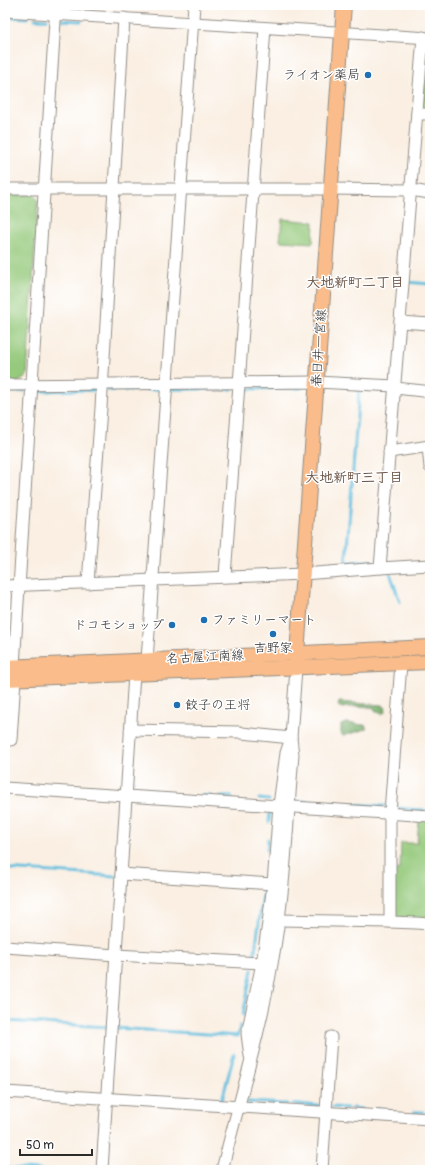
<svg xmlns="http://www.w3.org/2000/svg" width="435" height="1175" font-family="Pangolin,'Klee One',sans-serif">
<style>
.green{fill:#95c97b;stroke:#607a53}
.forest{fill:#78ad6b;stroke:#526c4b}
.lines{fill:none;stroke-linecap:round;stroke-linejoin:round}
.stream{stroke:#60bede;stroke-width:3}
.minor-casing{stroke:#928d86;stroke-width:13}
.major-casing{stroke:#928d86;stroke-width:16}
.minor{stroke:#fff;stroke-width:11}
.major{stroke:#f9bc8a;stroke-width:14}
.poi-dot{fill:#1f6fb2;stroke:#fff;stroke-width:1.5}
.labels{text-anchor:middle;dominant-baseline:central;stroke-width:3;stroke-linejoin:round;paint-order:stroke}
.poi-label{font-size:13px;fill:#2b2b2b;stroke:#fff;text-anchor:end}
.street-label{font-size:13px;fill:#2b2b2b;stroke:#fff}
.neighbourhood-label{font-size:14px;font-weight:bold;fill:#695345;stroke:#fff}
</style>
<rect width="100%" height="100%" fill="#fff"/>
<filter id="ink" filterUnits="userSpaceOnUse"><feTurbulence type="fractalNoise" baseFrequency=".025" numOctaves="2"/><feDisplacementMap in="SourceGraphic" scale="8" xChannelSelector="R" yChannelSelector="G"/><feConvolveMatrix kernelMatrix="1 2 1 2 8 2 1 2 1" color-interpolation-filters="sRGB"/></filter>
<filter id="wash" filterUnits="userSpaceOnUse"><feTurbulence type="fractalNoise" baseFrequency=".012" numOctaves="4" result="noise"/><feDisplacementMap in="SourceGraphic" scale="16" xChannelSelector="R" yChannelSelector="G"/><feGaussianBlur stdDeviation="0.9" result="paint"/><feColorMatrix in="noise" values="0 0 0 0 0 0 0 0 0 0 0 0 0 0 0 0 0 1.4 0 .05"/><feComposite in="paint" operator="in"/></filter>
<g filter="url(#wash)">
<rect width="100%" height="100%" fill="#faefe2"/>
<g class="green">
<path d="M430,42V111L420,109L426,47Z"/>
<path d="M5,195H34L38,200L27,376L19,382H5Z"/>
<path d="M282,219L314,222L313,243L280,241Z"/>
<path d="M419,819H430V922L397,920L393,916V870L400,869L401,843H417Z"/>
</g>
<g class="forest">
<path d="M426,78H430V100L425,99L424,97Z"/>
<path d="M339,702L383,705L386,708L385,712L381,714C378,712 375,710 372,708C364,705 350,707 342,708L338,706Z"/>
<path d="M346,723L364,725L366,726V729L343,736L341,733V725Z"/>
</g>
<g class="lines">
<g class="stream">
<path d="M5,17L28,18"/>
<path d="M35,19H47"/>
<path d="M63,20L81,21"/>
<path d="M406,282L430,284"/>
<path d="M172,389H232"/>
<path d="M244,389L301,388"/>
<path d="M357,389L359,390L346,562L372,561"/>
<path d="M108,390L160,389"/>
<path d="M5,391H24"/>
<path d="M39,391L95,390"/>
<path d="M390,573L400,602"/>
<path d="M202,796H210"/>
<path d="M219,797H232"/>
<path d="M259,799L269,800"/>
<path d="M300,801L324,803"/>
<path d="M330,803L385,806"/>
<path d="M395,808L424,810"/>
<path d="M269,822L270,811"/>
<path d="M267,850L268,839"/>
<path d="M5,869L116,876"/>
<path d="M254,958L264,888"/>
<path d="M243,1015L252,970"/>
<path d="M5,1021L108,1027"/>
<path d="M115,1028L238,1036"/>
<path d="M238,1034L240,1026"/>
<path d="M219,1100H222L234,1054"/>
<path d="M248,1102L287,1104"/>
<path d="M293,1104L320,1106"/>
<path d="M333,1107L347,1108"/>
<path d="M353,1108L361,1109"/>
<path d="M377,1109L387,1110"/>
<path d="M414,1112H423"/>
<path d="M5,1168L40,1170"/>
</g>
</g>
</g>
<g filter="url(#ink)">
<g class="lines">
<defs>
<g id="minor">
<path d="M5,11L429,38"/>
<path d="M417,114H430"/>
<path d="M5,189H330L410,190L430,193"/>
<path d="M400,322L430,324"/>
<path d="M5,385L316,382L395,386"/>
<path d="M395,388L423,391L430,392"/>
<path d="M428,447L430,467"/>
<path d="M389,452L430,446"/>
<path d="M380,568L423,37"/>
<path d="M225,576L265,28"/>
<path d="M88,583L101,408L124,18"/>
<path d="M5,586L303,574L380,568L430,565"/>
<path d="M147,660L194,5"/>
<path d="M401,663L390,813V922L416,923L430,924"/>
<path d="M14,666L56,5"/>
<path d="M130,730L240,732L242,733L291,738"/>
<path d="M5,740H11L15,679"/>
<path d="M5,788L430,816"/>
<path d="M121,874L273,884"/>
<path d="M279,920L390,922"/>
<path d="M5,947L116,955L262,963"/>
<path d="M250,1056L247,1034L262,963L268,923L273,884L279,805L286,753L291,738L296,668"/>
<path d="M5,1092L430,1119"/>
<path d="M102,1170L134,674"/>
<path d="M222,1170C239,1101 260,1034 272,964C285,895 287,825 293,755L291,738"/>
<path d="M322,1170L331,1037"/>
</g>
<g id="major">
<path d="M5,667L430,647"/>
<path d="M296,668L344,5"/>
<path d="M5,679L430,662"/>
</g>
</defs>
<use href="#minor" class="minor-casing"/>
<use href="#major" class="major-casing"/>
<use href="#minor" class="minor"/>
<use href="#major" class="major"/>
</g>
</g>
<g class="poi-dot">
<circle cx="368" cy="75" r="4"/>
<circle cx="204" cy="620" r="4"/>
<circle cx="172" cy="625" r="4"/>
<circle cx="273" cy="634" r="4"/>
<circle cx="177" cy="705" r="4"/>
</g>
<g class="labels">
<g class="poi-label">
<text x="360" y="75">ライオン薬局</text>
<text x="212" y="620" text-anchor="start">ファミリーマート</text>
<text x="164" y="625">ドコモショップ</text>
<text x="273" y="648" text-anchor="middle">吉野家</text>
<text x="185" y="705" text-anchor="start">餃子の王将</text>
</g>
<g class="street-label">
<text transform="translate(319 348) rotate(-86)">春日井一宮線</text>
<text transform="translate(205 657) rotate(-3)">名古屋江南線</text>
</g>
<g class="neighbourhood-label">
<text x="355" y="282">大地新町二丁目</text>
<text x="354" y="477">大地新町三丁目</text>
</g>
</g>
<rect width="435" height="1175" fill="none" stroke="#fff" stroke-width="20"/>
<path d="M20 1149v6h72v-6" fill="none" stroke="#2b2b2b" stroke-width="2"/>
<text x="26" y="1149" font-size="12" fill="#2b2b2b" stroke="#ffffff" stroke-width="3" paint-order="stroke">50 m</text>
</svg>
